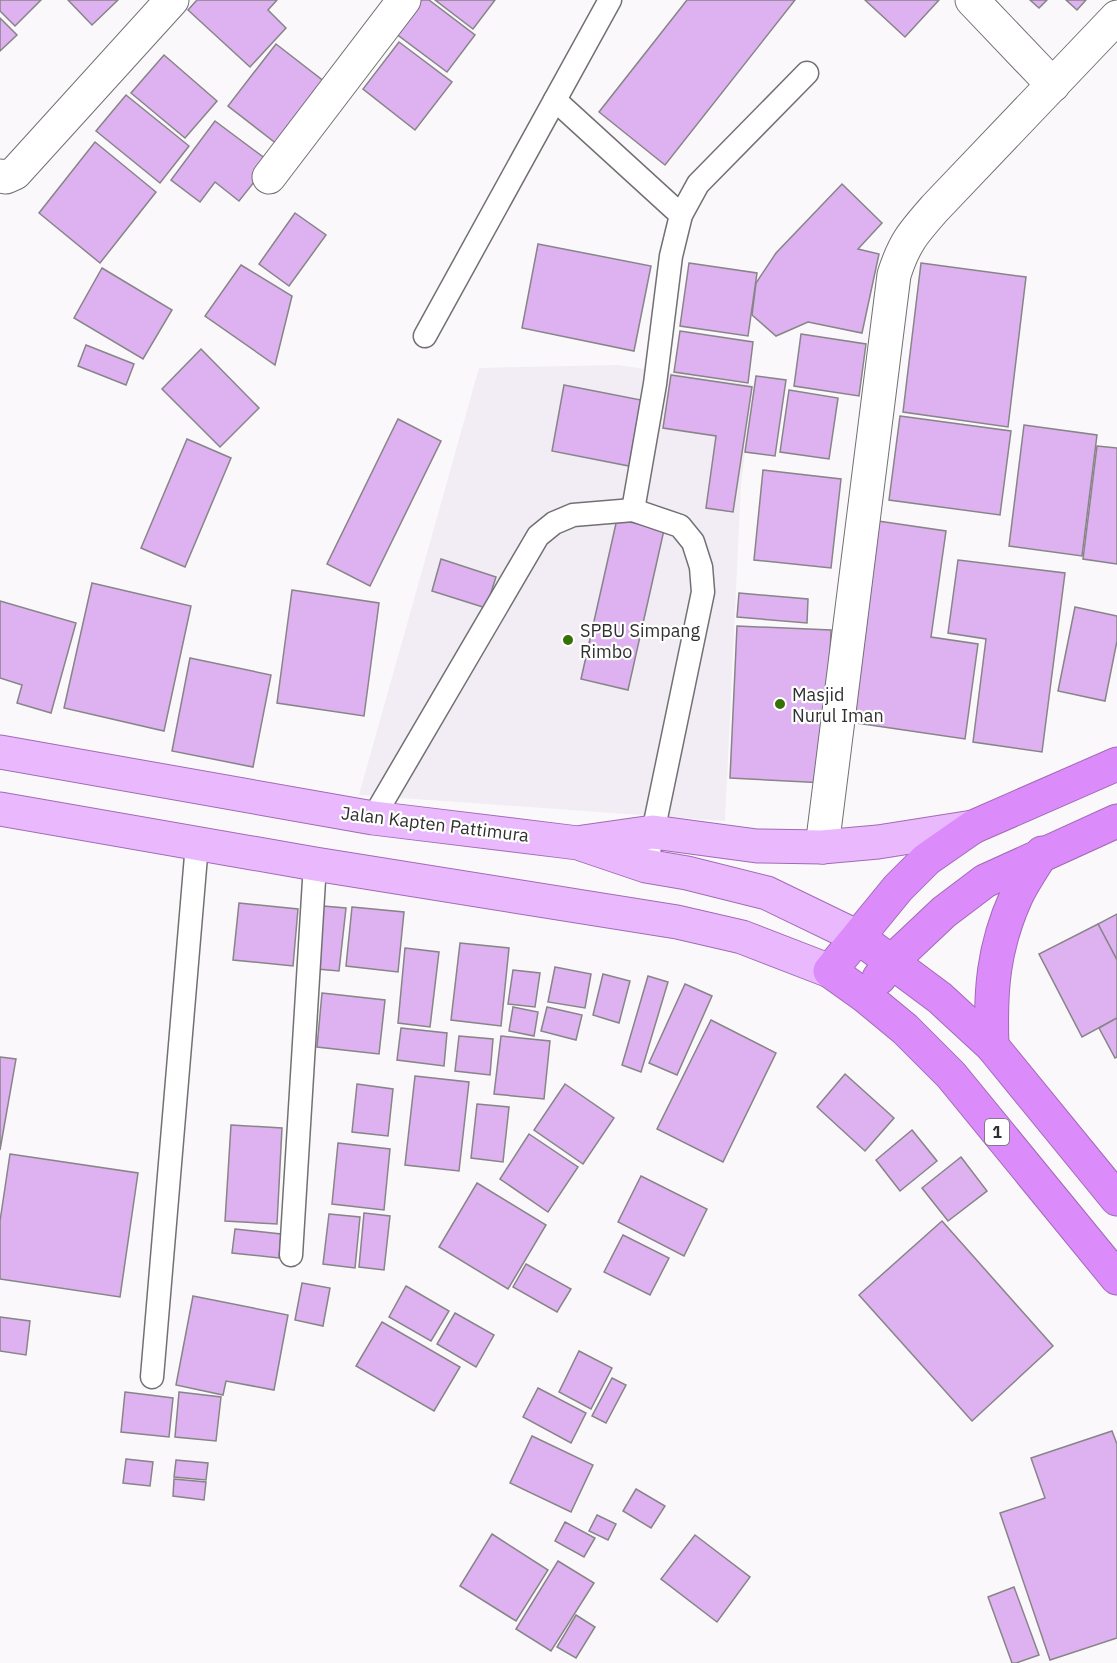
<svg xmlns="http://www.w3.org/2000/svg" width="1117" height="1663" font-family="'IBM Plex Sans',sans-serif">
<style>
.built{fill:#f2ecf5}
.building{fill:#deb1f0;stroke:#878587;stroke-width:1.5}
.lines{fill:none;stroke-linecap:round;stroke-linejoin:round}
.lane-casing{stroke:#727073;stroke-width:25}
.street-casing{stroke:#727073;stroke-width:35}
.primary-casing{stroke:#a06bb4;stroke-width:35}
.highway-casing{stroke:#a06bb4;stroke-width:35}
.lane{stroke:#fff;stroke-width:22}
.street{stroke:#fff;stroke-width:33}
.primary{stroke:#eab9fd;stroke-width:33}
.highway{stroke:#dc8bfb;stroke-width:33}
.poi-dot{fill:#367103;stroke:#fff;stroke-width:2}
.labels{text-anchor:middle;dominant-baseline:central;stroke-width:4.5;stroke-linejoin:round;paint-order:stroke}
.shield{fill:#fff;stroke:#6f6e6f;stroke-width:1.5}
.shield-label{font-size:16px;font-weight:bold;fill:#313031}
.poi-label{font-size:18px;fill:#313031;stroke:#fff;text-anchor:start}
.street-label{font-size:18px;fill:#313031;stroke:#fff}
</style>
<rect width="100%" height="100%" fill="#faf8fb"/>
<path class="built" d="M618,365L753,385L741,485L725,821L359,795L479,368Z"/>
<g class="building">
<path d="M0,0H41L15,26L0,11Z"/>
<path d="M68,0H118L92,25Z"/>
<path d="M197,0H277L268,10L286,28L250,67L188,10Z"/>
<path d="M414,0H429L475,35L447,72L391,30Z"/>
<path d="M435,0H495L473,29Z"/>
<path d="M687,0H795L665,165L599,112Z"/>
<path d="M865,0H939L905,37Z"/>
<path d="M1030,0H1047L1039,8Z"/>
<path d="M1066,0H1086L1077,10Z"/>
<path d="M0,18L17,35L0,51Z"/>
<path d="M399,42L452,82L415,130L363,89Z"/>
<path d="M276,44L330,86L282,148L228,106Z"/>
<path d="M164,55L217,101L185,138L131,93Z"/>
<path d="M126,95L189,146L160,183L96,131Z"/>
<path d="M215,121L270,162L239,201L215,182L200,202L171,180Z"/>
<path d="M95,142L156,192L100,263L39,213Z"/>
<path d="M842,184L882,223L858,249L879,254L862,333L808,322L776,336L752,315L756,283L776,253Z"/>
<path d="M295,213L326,235L289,286L259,264Z"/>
<path d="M538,244L651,266L634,351L522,328Z"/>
<path d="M689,263L757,273L748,336L680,326Z"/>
<path d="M921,263L1026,277L1008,427L903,412Z"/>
<path d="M241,265L292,296L275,365L205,316Z"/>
<path d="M102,268L172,310L143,359L74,318Z"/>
<path d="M680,331L753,342L748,383L674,372Z"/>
<path d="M801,334L866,344L859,396L794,386Z"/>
<path d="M86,345L134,364L126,385L78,366Z"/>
<path d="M201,349L259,408L220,447L162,389Z"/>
<path d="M671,375L752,387L733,512L706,508L716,436L663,428Z"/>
<path d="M756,376L786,380L775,456L745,452Z"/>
<path d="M564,385L641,400L629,466L552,451Z"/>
<path d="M789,390L838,398L829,459L780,452Z"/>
<path d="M900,416L1011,431L1000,515L889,500Z"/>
<path d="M398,419L441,441L370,586L327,564Z"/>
<path d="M1024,425L1097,435L1082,556L1009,546Z"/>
<path d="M187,439L231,458L185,567L141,548Z"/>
<path d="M1097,446L1117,448V564L1083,559Z"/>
<path d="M763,470L841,479L831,568L754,560Z"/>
<path d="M617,519L664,530L628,690L581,679Z"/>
<path d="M878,521L946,531L931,637L978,644L965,739L850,722Z"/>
<path d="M441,559L496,577L486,608L432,591Z"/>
<path d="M958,560L1065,573L1042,752L973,742L986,639L948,633Z"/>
<path d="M92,583L191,606L164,731L64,708Z"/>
<path d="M292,590L379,603L364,716L277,703Z"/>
<path d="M739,593L808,599L807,623L737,617Z"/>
<path d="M0,601L76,623L51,713L17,703L22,685L0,678Z"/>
<path d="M1075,607L1117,616V641L1105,701L1058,691Z"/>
<path d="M737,626L831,630L825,783L730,778Z"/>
<path d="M190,658L271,675L253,767L172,751Z"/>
<path d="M239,903L298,909L293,966L233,960Z"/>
<path d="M323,906L346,908L339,971L317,969Z"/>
<path d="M352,907L404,912L398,972L346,966Z"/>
<path d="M1117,914V960L1098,924Z"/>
<path d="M1098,924L1117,960V1018L1082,1037L1039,954Z"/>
<path d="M460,943L509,948L501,1026L451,1020Z"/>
<path d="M405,948L439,952L430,1027L398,1023Z"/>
<path d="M555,967L591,974L585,1008L548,1002Z"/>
<path d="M513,970L540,973L535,1007L508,1004Z"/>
<path d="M603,974L630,981L619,1023L593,1015Z"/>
<path d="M648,976L668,982L641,1072L622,1065Z"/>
<path d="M685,984L712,996L677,1075L649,1063Z"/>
<path d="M322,993L385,1000L379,1054L317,1047Z"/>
<path d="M513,1007L538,1012L534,1036L509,1031Z"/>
<path d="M547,1007L582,1015L576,1040L541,1031Z"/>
<path d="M1117,1018V1057L1115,1058L1099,1028Z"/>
<path d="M711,1020L776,1053L723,1162L657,1129Z"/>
<path d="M401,1028L447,1033L444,1066L397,1060Z"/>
<path d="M459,1036L493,1039L490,1075L455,1071Z"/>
<path d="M501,1036L550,1041L544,1099L494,1094Z"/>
<path d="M0,1057L16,1059L0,1150Z"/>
<path d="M845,1074L894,1118L865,1151L817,1107Z"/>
<path d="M415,1076L469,1082L459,1171L405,1165Z"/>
<path d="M357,1084L393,1089L388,1136L352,1132Z"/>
<path d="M565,1084L614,1118L583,1164L534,1130Z"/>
<path d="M477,1104L509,1107L503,1162L471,1158Z"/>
<path d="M231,1125L282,1128L277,1224L225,1221Z"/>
<path d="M912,1130L937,1161L900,1191L876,1160Z"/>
<path d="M529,1134L578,1167L548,1212L500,1179Z"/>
<path d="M338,1143L390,1149L384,1210L332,1204Z"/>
<path d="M10,1154L138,1173L120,1297L0,1279V1221Z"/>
<path d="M961,1157L987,1191L948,1221L922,1188Z"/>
<path d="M641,1176L707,1209L684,1256L618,1222Z"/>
<path d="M477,1183L546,1225L508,1289L439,1247Z"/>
<path d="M364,1213L390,1216L384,1270L359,1267Z"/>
<path d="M329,1214L360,1217L355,1268L323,1264Z"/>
<path d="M942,1221L1053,1346L972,1421L859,1295Z"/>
<path d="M235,1229L281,1234L279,1258L232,1253Z"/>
<path d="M623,1235L669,1258L650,1295L604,1272Z"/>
<path d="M526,1264L571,1289L557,1312L513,1287Z"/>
<path d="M302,1283L330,1288L323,1326L295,1320Z"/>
<path d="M406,1286L449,1311L431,1341L389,1317Z"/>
<path d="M193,1296L288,1315L274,1390L226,1381L223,1395L176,1385Z"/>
<path d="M455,1313L494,1335L476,1367L437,1344Z"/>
<path d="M0,1317L30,1321L26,1355L0,1351Z"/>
<path d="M382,1322L460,1367L434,1411L356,1366Z"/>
<path d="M579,1351L612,1368L591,1409L559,1392Z"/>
<path d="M612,1378L626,1385L606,1423L592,1416Z"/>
<path d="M538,1388L586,1413L571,1443L523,1417Z"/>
<path d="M125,1392L173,1398L169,1437L121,1432Z"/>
<path d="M179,1392L221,1397L216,1441L175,1437Z"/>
<path d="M1112,1431L1117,1444V1638L1050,1660L1000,1513L1045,1498L1031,1458Z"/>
<path d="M532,1436L593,1465L571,1512L510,1483Z"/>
<path d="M126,1459L153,1462L150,1486L123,1483Z"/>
<path d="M176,1460L208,1463L206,1480L174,1477Z"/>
<path d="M174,1479L206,1482L204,1500L173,1496Z"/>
<path d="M636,1489L665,1506L651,1528L623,1511Z"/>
<path d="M597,1515L616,1524L608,1540L589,1531Z"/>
<path d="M565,1522L595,1538L584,1557L555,1541Z"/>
<path d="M492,1534L548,1570L516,1621L460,1586Z"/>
<path d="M695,1535L750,1577L717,1622L661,1579Z"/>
<path d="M558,1561L594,1583L551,1651L516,1629Z"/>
<path d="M1014,1587L1039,1655L1016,1663H1012L988,1597Z"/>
<path d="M576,1615L595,1627L576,1658L557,1647Z"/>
</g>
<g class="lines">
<defs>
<g id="lane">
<path d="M555,100L681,215"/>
<path d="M425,336L610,0"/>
<path d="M633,510L655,384L671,256L681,215L698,184L807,73"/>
<path d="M373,818L538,536L554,523L573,515L633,510L680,526L693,542L701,567L703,592L646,866"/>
<path d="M291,1255L315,864"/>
<path d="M152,1377L197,844"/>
</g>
<g id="street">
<path d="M972,0L1053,85"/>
<path d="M0,176L6,177L15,173L172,0"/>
<path d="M269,177L404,0"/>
<path d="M822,847L894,275C904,243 913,233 935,208L1117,17"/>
</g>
<g id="primary">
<path d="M0,752L373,818L578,843L646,866L687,873L767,893L858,937"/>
<path d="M0,809L315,864L677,922L742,937L830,971"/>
<path d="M583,842L653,832L757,846L822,847L878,842L973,827"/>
</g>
<g id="highway">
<path d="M1117,764L973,827L927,859L898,888L830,971L865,996L905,1029L951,1075L1117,1278"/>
<path d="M858,937L940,998L992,1046L1117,1199"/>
<path d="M879,978L892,961L944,912L985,881L1117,821"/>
<path d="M992,1046C990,991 993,948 1016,897C1023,882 1033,868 1042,853"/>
</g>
</defs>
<use href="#lane" class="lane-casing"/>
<use href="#street" class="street-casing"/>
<use href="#primary" class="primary-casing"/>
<use href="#highway" class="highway-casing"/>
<use href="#lane" class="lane"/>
<use href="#street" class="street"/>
<use href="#primary" class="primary"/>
<use href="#highway" class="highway"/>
</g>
<g class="poi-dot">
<circle cx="568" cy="640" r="6"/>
<circle cx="780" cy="704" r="6"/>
</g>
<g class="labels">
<rect class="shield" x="985" y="1119" width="24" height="26" rx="4.5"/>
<g class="shield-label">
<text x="997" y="1132">1</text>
</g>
<g class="poi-label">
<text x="580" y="630">SPBU Simpang<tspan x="580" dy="21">Rimbo</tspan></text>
<text x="792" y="694">Masjid<tspan x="792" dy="21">Nurul Iman</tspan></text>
</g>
<g class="street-label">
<text transform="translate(435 824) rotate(7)">Jalan Kapten Pattimura</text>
</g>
</g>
</svg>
